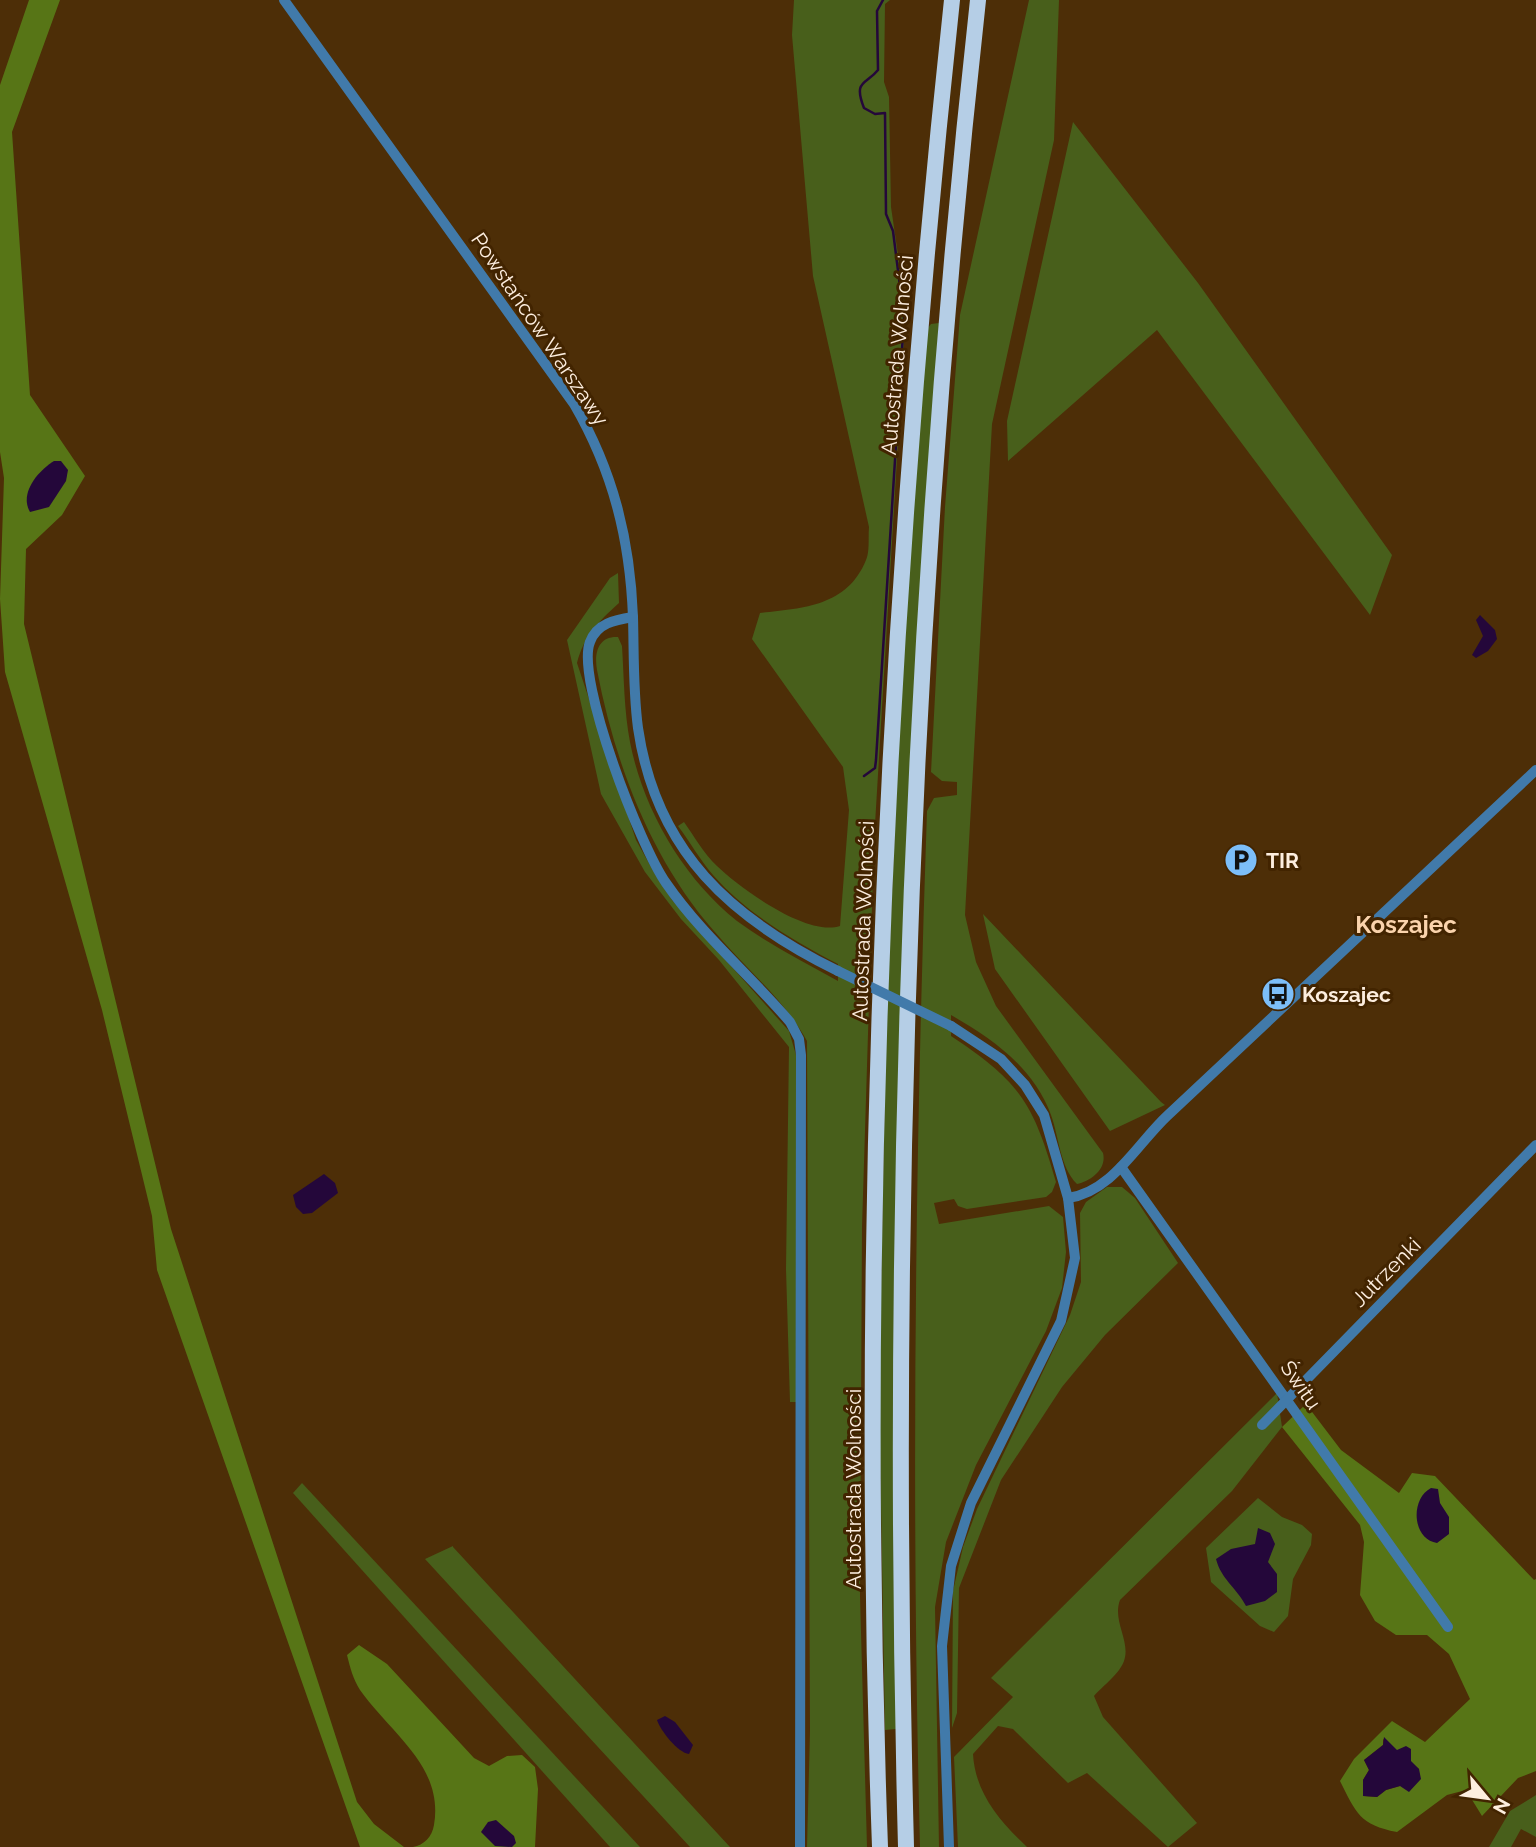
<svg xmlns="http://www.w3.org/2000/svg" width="1536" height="1847" font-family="Raleway,sans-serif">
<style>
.green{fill:#485f1b}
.forest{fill:#577516;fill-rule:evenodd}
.water{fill:#24073a}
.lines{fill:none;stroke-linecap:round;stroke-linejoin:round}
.stream{stroke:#24073a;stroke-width:2.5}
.minor{stroke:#417aaa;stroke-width:10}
.highway{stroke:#b5cee6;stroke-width:16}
.minor-bridge{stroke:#417aaa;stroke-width:10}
.labels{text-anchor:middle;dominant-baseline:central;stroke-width:6;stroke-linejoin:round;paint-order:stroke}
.street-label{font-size:21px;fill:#fdeedf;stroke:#422400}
.poi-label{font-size:21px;font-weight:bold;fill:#fdeedf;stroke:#422400;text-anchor:start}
.quarter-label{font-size:24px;font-weight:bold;fill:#fad3ac;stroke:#422400}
</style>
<rect width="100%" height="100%" fill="#4d2e07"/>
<g class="green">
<path d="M794,0H890L885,4L884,82L889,97L891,207L906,309L874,841L862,1227L860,1596L867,1847H807L810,1731L807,1041C784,999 745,968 714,931C651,859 615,764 597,670C594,653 598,636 618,637L622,646C624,678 624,711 630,742C643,809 683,878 737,921C768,944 804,962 838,981V964C793,940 747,914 713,875C700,860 690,842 678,826L684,822C694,836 704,854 717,866C741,889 807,937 840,926L849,810L843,767L752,639L760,613C802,608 847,607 866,560C870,551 868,537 869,527L813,276L792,35Z"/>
<path d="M1029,0H1059L1054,140L992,424L965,915L976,962L996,1006L1103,1153C1107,1169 1091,1181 1077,1184C1060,1167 1059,1137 1051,1115C1034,1068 993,1039 951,1015V1036C1020,1082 1033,1102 1056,1182L1052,1192L1046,1197L967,1209L958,1206L954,1199L934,1203L939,1224L1049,1206L1063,1217L1066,1252L1062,1288L1046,1331L976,1465L946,1542L935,1607L939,1847H920C911,1502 915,1157 927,811L934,798L957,795V782L942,781L931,772L945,507L960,315Z"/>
<path d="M1073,122L1198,283L1392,555L1370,615L1157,330L1008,461L1007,421Z"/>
<path d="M939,323L926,525L897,1724L896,1729L885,1730L879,1392L886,1030L902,665L927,329L931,324Z"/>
<path d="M618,573L619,603C598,622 584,636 577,663L636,840L656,876L672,900L789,1031L796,1055L797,1402H790L786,1269L789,1047L719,960L681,919L645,872L601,794L567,640L610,578Z"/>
<path d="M983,914L1161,1102L1165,1105L1110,1131L995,969Z"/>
<path d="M1107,1187H1122L1135,1198L1178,1263L1105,1335L1062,1387L1001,1480L959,1588L957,1713L952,1728L953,1591L963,1547L977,1509L1070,1315L1081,1282L1080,1213L1086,1202Z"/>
<path d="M1277,1393L1282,1427L1232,1491L1120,1600C1112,1621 1131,1641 1124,1661C1120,1673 1103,1686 1094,1696L1103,1717L1197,1823L1168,1847L1087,1773L1068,1783L1013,1729L998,1726L973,1754C975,1792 999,1821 1027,1847H958L954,1757L1013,1697L991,1678Z"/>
<path d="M302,1483L640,1847H610L293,1493Z"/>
<path d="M1258,1498L1282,1517L1302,1525L1312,1534L1311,1545L1293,1579L1288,1616L1274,1632L1260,1626L1211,1582L1206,1548Z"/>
<path d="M453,1546V1547L730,1847H690L425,1559Z"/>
<path d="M1536,1795V1837L1521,1829L1511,1847H1489L1510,1811Z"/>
</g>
<g class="forest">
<path d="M29,0H60L12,132L30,395L85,476L62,515L26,549L24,624L171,1229L357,1802L374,1824L404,1847H360L157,1270L152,1216L102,1010L5,672L0,599L4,478L0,452V85Z"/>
<path d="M1306,1404L1341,1450L1399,1493L1412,1473L1435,1476L1534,1580L1536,1579V1771L1518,1778L1482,1816L1466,1790L1447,1795L1397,1832C1360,1825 1356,1813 1340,1781L1354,1759L1392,1721L1425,1742L1470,1699L1449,1654L1427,1635H1396L1375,1621L1360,1595L1364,1542L1360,1525L1282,1427ZM1383,1739L1419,1769L1400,1786L1386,1790L1377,1797L1364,1796L1363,1780L1369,1770L1364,1760L1383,1745Z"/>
<path d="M359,1645L387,1664L474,1758L489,1766L507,1756L522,1755L535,1767L538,1789L535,1847H413C424,1845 432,1837 434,1825C444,1766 391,1734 360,1690C353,1679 350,1667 347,1655Z"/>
</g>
<g class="water">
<path d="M54,461H61L68,470L66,481L49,507L30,512C19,493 38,471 54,461Z"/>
<path d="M1480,615L1495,630L1497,639L1488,651L1476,658L1472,655L1483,636L1476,620Z"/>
<path d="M324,1174L335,1183L338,1193L312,1213L303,1214L296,1207L293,1195Z"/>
<path d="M1431,1488L1438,1489L1440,1503L1449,1517V1534L1437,1543C1412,1539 1410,1499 1431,1488Z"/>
<path d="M1258,1528L1270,1533L1275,1544L1268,1562L1277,1574V1592L1265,1601L1246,1606C1236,1587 1221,1579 1216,1559L1231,1549L1255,1544Z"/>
<path d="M665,1716L675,1722L693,1745L689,1754C678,1753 660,1730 657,1720Z"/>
<path d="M1384,1737L1397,1750L1406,1746L1411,1749V1761L1419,1769L1421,1779L1409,1792L1400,1786L1386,1790L1377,1797L1363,1796V1780L1369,1770L1364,1760L1383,1745Z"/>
<path d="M496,1820L514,1836L516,1843L512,1847L495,1846L481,1832L488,1822Z"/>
</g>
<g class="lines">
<path class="stream" d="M864,776L875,768L876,760L904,318L893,231L886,214L885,113L875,114L864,108C853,80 866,85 878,70L877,11L883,0"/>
<g class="minor">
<path d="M284,0L574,404C613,471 630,539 633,617C634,654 633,691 638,728C656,852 732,919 838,971"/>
<path d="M633,617C615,620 597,623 590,642C575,679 641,848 666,883C701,934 750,975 790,1022L799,1039L801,1055L800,1847"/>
<path d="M1121,1167L1448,1627"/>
<path d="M1068,1198C1112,1192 1137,1144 1167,1116L1536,770"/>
<path d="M1262,1425L1536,1145"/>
<path d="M949,1847L942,1646L951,1566L971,1503L1061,1321L1075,1258L1068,1198L1044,1115L1025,1085L1001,1059L951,1026"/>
</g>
<g class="highway">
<path d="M880,1847C858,1231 886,613 952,0"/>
<path d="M906,1847C890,1230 910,613 978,0"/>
</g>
<path class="minor-bridge" d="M838,971L951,1026"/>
</g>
<defs>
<symbol id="parking-disc" viewBox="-11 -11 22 22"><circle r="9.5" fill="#7cbef9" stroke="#422400"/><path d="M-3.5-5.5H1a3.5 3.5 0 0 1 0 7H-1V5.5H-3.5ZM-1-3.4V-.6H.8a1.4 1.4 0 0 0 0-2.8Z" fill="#111"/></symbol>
<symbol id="bus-disc" viewBox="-11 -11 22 22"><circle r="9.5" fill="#7cbef9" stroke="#422400"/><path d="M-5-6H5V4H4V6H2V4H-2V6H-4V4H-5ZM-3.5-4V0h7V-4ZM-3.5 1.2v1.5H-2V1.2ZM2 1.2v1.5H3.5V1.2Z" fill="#111"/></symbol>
</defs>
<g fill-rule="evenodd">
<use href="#parking-disc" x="1222" y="841" width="38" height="38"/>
<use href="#bus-disc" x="1259" y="975" width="38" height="38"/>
</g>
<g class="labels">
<g class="street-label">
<text transform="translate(540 329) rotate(56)">Powstańców Warszawy</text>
<text transform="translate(897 355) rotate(-85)">Autostrada Wolności</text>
<text transform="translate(863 921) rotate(-88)">Autostrada Wolności</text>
<text transform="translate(1386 1272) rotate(-45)">Jutrzenki</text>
<text transform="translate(1301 1385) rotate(55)">Świtu</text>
<text transform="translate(853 1489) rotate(-90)">Autostrada Wolności</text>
</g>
<g class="poi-label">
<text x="1266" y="860">TIR</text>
<text x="1302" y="994">Koszajec</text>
</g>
<g class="quarter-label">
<text x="1406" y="924">Koszajec</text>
</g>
</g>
<g transform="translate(1487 1798) rotate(119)" stroke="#422400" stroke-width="5" paint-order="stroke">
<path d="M0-5L12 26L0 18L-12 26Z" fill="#fdeedf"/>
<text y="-10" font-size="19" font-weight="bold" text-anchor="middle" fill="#fdeedf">N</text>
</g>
</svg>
